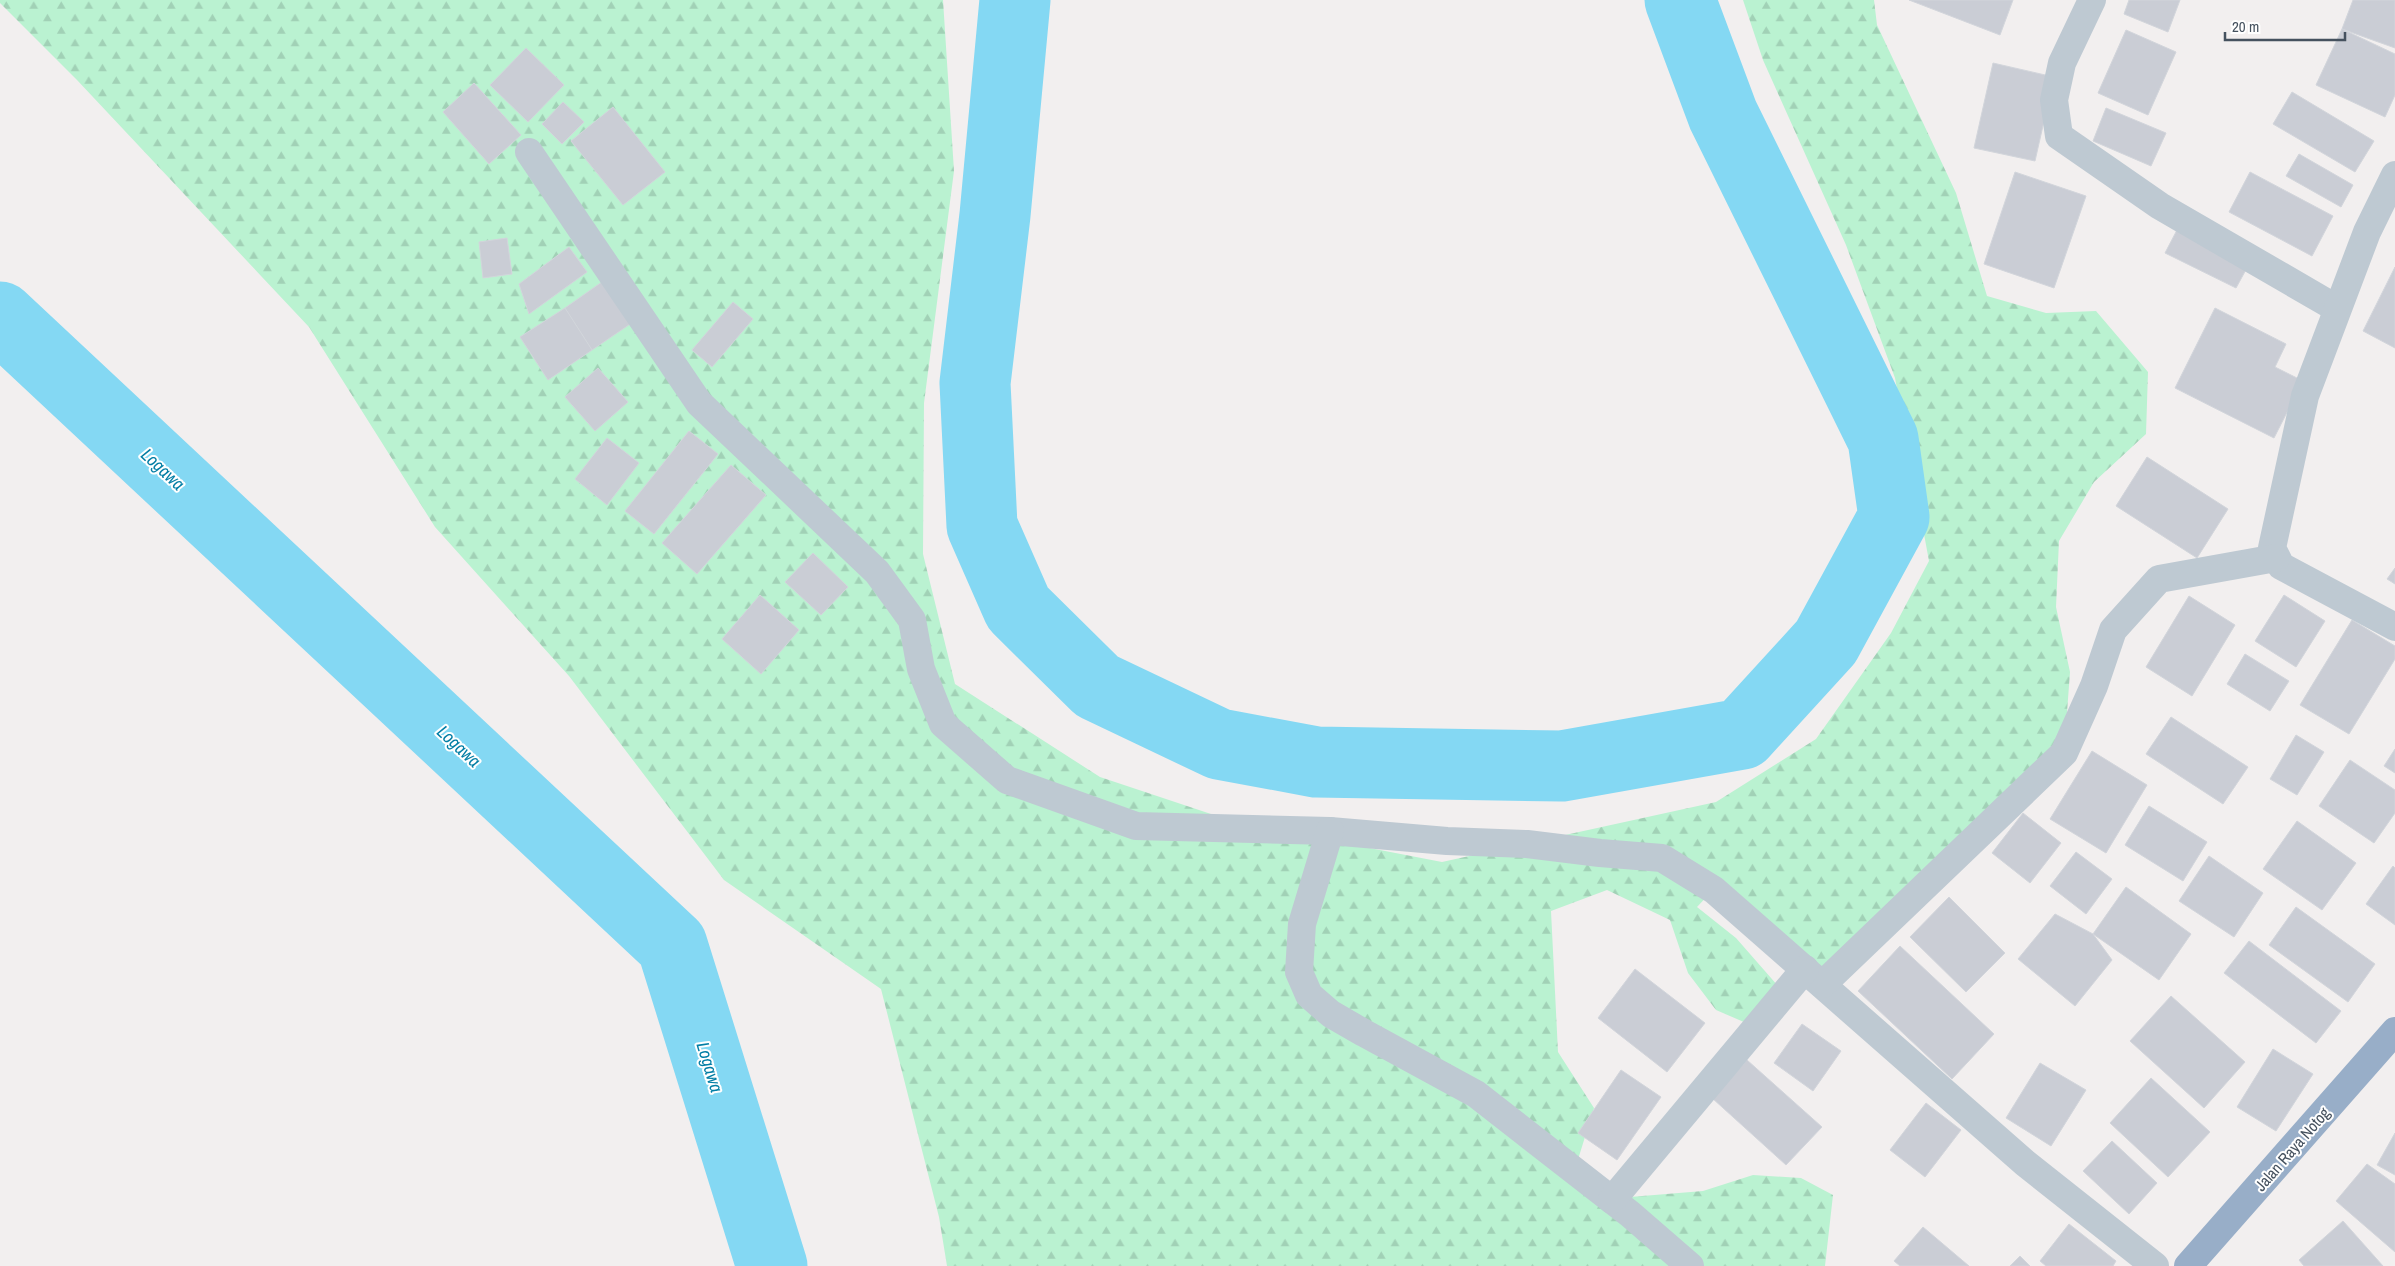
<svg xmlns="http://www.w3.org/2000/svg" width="2395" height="1266" font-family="'Archivo Narrow',sans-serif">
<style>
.forest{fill:url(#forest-firs)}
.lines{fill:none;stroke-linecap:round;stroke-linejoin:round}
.river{stroke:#84d8f3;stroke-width:71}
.building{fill:#cacdd5;stroke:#d2d5db}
.minor{stroke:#bec9d2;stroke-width:28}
.trunk{stroke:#98aec8;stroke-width:28}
.labels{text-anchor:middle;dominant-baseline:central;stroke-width:4;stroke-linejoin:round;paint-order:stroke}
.street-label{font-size:16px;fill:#45515e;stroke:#fff}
.water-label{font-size:18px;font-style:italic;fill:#037ea5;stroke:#fff}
</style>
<defs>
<pattern id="forest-firs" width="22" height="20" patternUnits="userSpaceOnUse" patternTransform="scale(1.25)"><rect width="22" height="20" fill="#baf2d1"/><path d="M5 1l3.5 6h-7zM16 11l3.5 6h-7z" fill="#a1d1b6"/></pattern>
</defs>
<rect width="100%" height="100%" fill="#f2efef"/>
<path class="forest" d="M0,0H943L954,171L924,403L923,554L955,684L1100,777L1235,822L1442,862L1716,802L1816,739L1891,633L1929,561L1895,378L1846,245L1763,60L1743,0H1874L1877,25L1956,193L1987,296L2046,313L2096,311L2148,372L2146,434L2094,482L2059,541L2056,607L2070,672L2064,753L1823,984L1713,890L1697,907L1736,938L1792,1002L1767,1032L1716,1010L1688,973L1670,920L1607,890L1551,911L1558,1052L1594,1108L1571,1182L1630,1197L1703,1191L1753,1175L1801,1178L1833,1195L1825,1266H947L939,1217L881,989L724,880L569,676L435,527L309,327L77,80L0,3Z"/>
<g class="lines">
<g class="river">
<path d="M1015,0L995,215L975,383L982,526L1018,608L1097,686L1219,744L1316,762L1562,766L1742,734L1826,642L1894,517L1883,439L1723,115L1680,0"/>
<path d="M0,317L672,945L772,1266"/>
</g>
</g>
<g class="building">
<path d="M1909,0H2013L2000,35Z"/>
<path d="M2129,0H2180L2168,32L2124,14Z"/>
<path d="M2353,0H2395V48L2342,29Z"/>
<path d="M2342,29L2395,54V95L2385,117L2316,85Z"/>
<path d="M2126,30L2176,52L2148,115L2098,93Z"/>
<path d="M526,48L564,85L528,122L490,85Z"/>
<path d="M1993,63L2054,77L2035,161L1974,148Z"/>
<path d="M474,83L521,135L489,164L443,112Z"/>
<path d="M2292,92L2374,141L2355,172L2273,124Z"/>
<path d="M563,102L584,122L562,144L542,124Z"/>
<path d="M613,107L665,172L623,205L571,141Z"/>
<path d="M2106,108L2166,133L2151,166L2093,141Z"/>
<path d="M2299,154L2353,185L2341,207L2286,176Z"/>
<path d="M2015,172L2086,196L2054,288L1984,264Z"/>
<path d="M2250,172L2333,216L2312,256L2229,212Z"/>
<path d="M2177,230L2248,266L2236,288L2165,253Z"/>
<path d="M507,238L512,274L483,278L479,242Z"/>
<path d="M569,247L587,272L529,314L519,284Z"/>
<path d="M2395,267V348L2363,331Z"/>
<path d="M609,277L639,318L592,350L565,308Z"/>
<path d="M733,302L753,319L712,367L692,350Z"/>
<path d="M565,308L592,350L548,380L520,337Z"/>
<path d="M2215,308L2286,344L2275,367L2303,381L2274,438L2175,388Z"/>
<path d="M598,368L628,402L595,431L565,397Z"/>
<path d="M689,431L718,454L654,534L625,511Z"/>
<path d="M607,438L639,463L607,505L575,479Z"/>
<path d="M2147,457L2228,509L2197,558L2116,506Z"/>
<path d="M731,465L766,495L697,574L662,543Z"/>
<path d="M813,553L848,587L821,615L785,582Z"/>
<path d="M2395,568V584L2387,579Z"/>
<path d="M760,595L799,630L761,674L722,639Z"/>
<path d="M2284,595L2325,621L2296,667L2255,641Z"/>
<path d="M2189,596L2235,625L2192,696L2146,667Z"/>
<path d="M2352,620L2395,646V659L2349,734L2300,705Z"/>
<path d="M2245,654L2289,681L2270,711L2227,684Z"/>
<path d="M2171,717L2248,767L2223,804L2146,754Z"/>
<path d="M2296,735L2324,752L2297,795L2270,779Z"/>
<path d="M2395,749V773L2384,766Z"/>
<path d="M2092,751L2147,785L2106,853L2050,819Z"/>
<path d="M2350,760L2395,790V813L2374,843L2319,806Z"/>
<path d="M2149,806L2207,842L2183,881L2125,845Z"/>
<path d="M2023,813L2061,843L2030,883L1992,853Z"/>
<path d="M2297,821L2356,863L2322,910L2263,869Z"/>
<path d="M2076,852L2112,879L2086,914L2050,886Z"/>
<path d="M2209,856L2263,893L2234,937L2179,901Z"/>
<path d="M2393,866L2395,868V925L2366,904Z"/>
<path d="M2126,887L2191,934L2159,980L2093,934Z"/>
<path d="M1949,897L2005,953L1966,992L1910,937Z"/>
<path d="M2296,907L2375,964L2348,1002L2269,945Z"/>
<path d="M2055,914L2093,934L2112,960L2075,1006L2018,959Z"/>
<path d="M2249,941L2341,1011L2316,1043L2224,973Z"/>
<path d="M1900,946L1994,1034L1952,1079L1858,991Z"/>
<path d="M1635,969L1705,1023L1667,1072L1598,1018Z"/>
<path d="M2171,996L2245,1062L2204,1108L2130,1041Z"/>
<path d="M1802,1024L1841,1051L1813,1091L1774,1063Z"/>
<path d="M2273,1049L2313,1074L2276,1131L2237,1107Z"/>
<path d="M1747,1060L1822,1127L1786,1165L1712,1098Z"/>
<path d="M2040,1063L2086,1090L2051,1146L2006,1118Z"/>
<path d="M1621,1070L1661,1097L1617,1160L1578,1133Z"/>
<path d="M2151,1078L2210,1132L2168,1177L2110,1123Z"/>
<path d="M1926,1103L1961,1130L1925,1177L1890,1150Z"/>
<path d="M2395,1133V1175L2377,1165Z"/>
<path d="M2112,1141L2157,1183L2129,1214L2083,1171Z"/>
<path d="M2367,1164L2395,1184V1252L2336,1201Z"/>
<path d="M2343,1221L2383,1266H2304L2299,1260Z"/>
<path d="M2069,1224L2116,1261L2113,1266H2046L2040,1261Z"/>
<path d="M1923,1227L1969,1266H1900L1894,1261Z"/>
<path d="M2020,1256L2030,1266H2010Z"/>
</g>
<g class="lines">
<g class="minor">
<path d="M2092,0L2062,63L2054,100L2059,136L2160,206L2336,308"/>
<path d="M529,152L699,403L877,572L912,620L921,669L943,724L1007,780L1136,826L1330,831L1447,841L1527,844L1600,853L1662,858L1714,890L2025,1163L2155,1266"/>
<path d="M2395,175L2367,232L2305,396L2272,548L2281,566L2395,627"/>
<path d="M1330,831L1302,924L1299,972L1309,995L1331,1014L1364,1033L1476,1094L1630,1214L1690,1266"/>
<path d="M1823,984L2064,753L2094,686L2113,630L2159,579L2276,558"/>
<path d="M1612,1200L1805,969"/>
</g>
<path class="trunk" d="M2188,1266L2395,1031"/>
</g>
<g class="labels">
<g class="street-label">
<text transform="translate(2292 1149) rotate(-49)">Jalan Raya Notog</text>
</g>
<g class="water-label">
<text transform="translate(163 469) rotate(43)">Logawa</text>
<text transform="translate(459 746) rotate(43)">Logawa</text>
<text transform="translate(710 1067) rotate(73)">Logawa</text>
</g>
</g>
<path d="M2225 32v8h120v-8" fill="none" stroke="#45515e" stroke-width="2.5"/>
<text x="2232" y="32" font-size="15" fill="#45515e" stroke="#ffffff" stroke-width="4" paint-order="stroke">20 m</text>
</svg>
